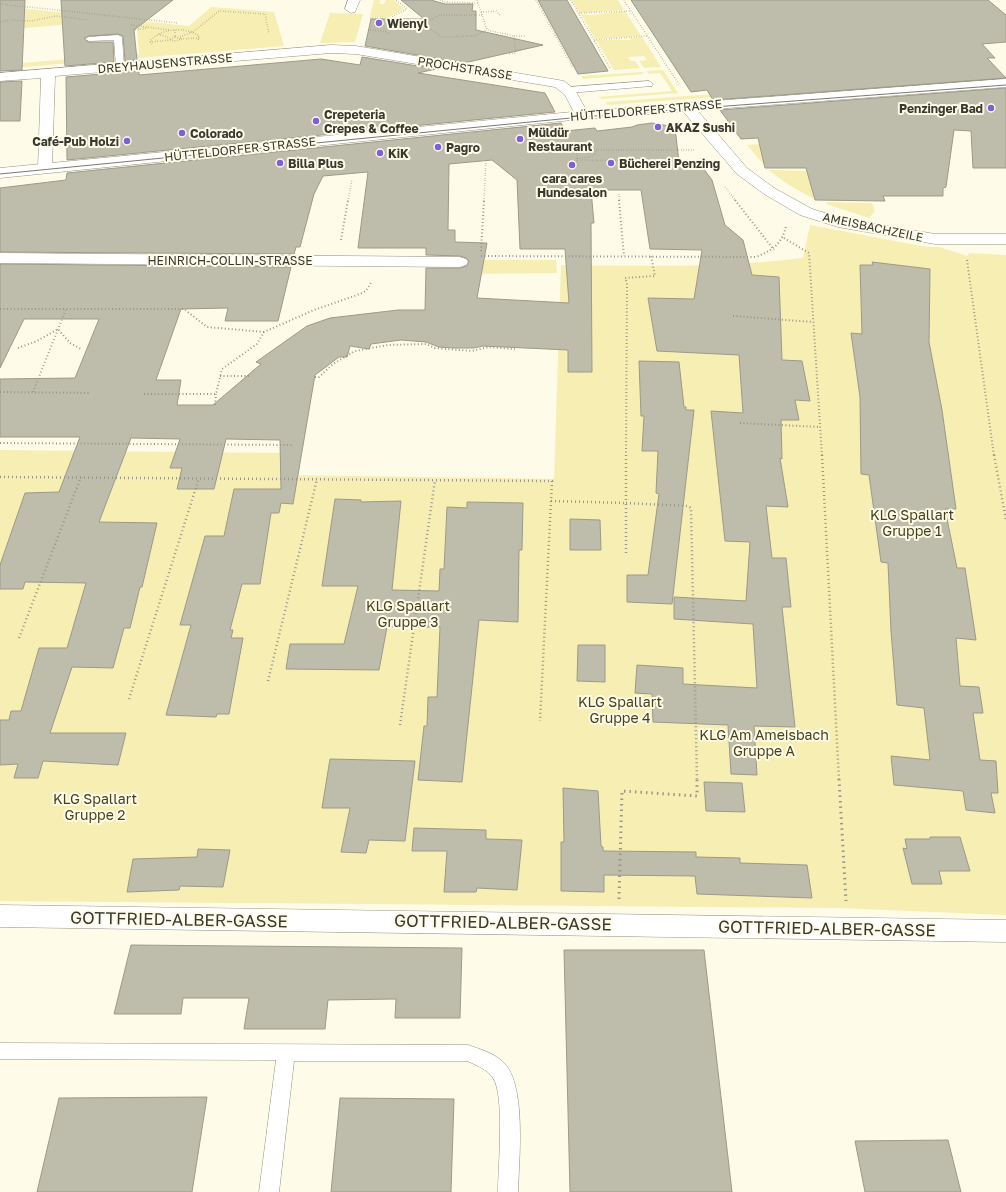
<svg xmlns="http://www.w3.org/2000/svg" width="1006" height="1192" font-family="'Golos Text',sans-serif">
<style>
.green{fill:#f6eeb2}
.building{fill:#bebcaa;stroke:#9c9a89;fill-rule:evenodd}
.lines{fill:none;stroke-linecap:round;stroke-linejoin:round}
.service-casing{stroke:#939180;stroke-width:1}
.minor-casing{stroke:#939180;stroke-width:1}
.secondary-casing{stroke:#939180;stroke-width:1}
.path-far3{stroke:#98978a;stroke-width:1.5;stroke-dasharray:0.5 2;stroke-linecap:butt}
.path-far2{stroke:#98978a;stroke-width:2;stroke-dasharray:1 2.5;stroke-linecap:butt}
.path-far1{stroke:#98978a;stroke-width:2.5;stroke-dasharray:1 3;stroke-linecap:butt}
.path{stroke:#98978a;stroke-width:3;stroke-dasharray:1.5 4;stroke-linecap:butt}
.service{fill:#fff;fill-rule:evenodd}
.minor{fill:#fff;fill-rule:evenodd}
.secondary{fill:#fff;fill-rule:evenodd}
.tram{stroke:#7c7a6f;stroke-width:1}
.poi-dot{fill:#7c60db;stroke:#fefce9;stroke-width:1.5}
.labels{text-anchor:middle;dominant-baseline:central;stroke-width:4;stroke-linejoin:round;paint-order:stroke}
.far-poi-label{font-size:12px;font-weight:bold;fill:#393831;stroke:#fefce9;text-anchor:start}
.far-street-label{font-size:12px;fill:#393831;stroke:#fefce9}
.park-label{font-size:14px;fill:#46411c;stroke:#fefce9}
.near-street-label{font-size:17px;fill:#393831;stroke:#fefce9}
</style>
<rect width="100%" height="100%" fill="#fefce9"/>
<g class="green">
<path d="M374,0H380V4H384L386,0H394L404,9L389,17H371L370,16Z"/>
<path d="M572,0H618L624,10L580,13Z"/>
<path d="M0,6L189,26L211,7L274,12L284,46L126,59L125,55L139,54L137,29L75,33L74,24L0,30Z"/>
<path d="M625,11L641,36L595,39L581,14L591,15Z"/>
<path d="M330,13L363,14L355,42L320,43Z"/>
<path d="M642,37L661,67L644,68L639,61L647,60L644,56L628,57L631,61H635L640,68L614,70L596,40H631L630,38Z"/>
<path d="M69,59L72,63L0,69V65Z"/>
<path d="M663,70L678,93L602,99L597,97L672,91L660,73L648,74L647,71Z"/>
<path d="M642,72L644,74L583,79L581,76Z"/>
<path d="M714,94L715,97L607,105L606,102Z"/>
<path d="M805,141L830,145L862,143L866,147L880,186L811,185L814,199L789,185L768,170L833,171L829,155L762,154L765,166L747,145Z"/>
<path d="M827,202L872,203L875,211L869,218L826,204Z"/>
<path d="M810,225L927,247H939L968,256L969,253L1006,255V915L838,908L0,901V450L290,453L285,475L554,479L561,265C642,266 722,268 803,258Z"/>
<path d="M477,260H556L557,273L477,274Z"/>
</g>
<g class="building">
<path d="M0,0H25L22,70L0,71Z"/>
<path d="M61,0H173L134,30L137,60L125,61L123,36L118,34L89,36L84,38L88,42H113L114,62L65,66Z"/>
<path d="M401,0H431L445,4H473L472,11H476V30L543,45L464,63L365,46L371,19H424Z"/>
<path d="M538,0H567L608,71L578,74Z"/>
<path d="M631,0H988L1006,15V42L982,44L995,58H987L1006,78L713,100L707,90L691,92Z"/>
<path d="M362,57L436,69L418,73L545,93L555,112L67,160L66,77L139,71V75L321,59L360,65Z"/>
<path d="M22,81L20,121H0V82Z"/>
<path d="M1006,88V168H973L971,131L954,130L946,187L943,188V196H883L885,201L815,200L806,168H765L758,138L741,139L720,110Z"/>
<path d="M561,123L565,131L595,128L597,131L632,127L637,125L652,123L675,127L679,163L697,160L712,180L725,225L743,240L752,275L779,277L782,360L802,361L810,401L795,400L799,420H781L782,459L780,458L788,507L766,506L772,558H786L791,607H782L795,727L754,726L757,775L731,774L728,725L653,722L652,694L635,693L637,665L683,668V684L757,688L753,624L674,619V597L746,601L750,542L725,541L711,411L743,413L739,355L657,351L648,298L694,299L702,250L650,249L641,190H591L594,223H591L592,372H568V350L483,346L474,348H454L439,347L426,342L401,340L371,344L369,349L350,346L347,357H339L315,375L293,504L281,503L279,513H271L260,584H242L230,630H233L231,638H243L229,714H217L216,717L166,715L191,625H180L205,536H224L234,489H281L280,440L226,439L214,489H177L182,468H170L180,439L131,438L99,522L157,523L142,587H140L130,628H124L113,668L72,667L50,733H126L118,765L43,761L38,778H14L18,764L0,765V720H9L11,711H21L39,648H67L86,583L25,582L23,589H0V565L25,493L59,492L80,437H0V379L75,378L99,319H24L0,368V264L291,267L278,321H225L228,308L181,309L156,380H181L177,405H213L261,364L256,362L307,326L330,318L398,310H425L426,268H460L467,266L469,261L466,258L460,256L426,255V248H358L368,172L323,176L314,194L300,247H296L294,254L0,252V188L66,180L67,173ZM492,160L517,180L520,249H565L569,303L477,298L487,243L455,242V230H448L449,164Z"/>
<path d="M872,262L930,269L929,342L942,410L956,509H945L957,568H965L976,640L956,638L960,686L979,687L983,713H973L980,760L996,761L998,793H991L995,813L966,810L963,791L894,785L891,756L930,760L924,708L897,705L891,631L888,563L881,562L869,475L861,474L860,397L851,333L862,334L860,265H873Z"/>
<path d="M639,361L679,362L684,407H686V410H694L672,604L627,602V575H648L659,494L656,493L658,451H642L644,416H641Z"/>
<path d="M335,499L361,500V502L401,501L392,590L439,591L440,569H444L447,507L467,508V502L523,503L522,550H519L518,622L479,620L462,782L418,780L424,726H427L428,697H437L440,627H387L379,670L286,669L290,644H344L358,586H322Z"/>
<path d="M570,519L600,520L601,550H570Z"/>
<path d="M578,645H605V682L577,681Z"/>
<path d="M330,759L415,761L405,841L369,840L366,853L341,852L350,808H322Z"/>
<path d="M704,782L742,783L745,812L706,811Z"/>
<path d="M563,788L598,791L601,846L603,847V851L696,852V857L740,858V863L807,865L812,898L697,894L695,876L604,875V892L561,891V842H564Z"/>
<path d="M414,828L486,830V839L522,840L517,890L477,888L476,892H444L447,851H412Z"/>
<path d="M930,837H960L970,871H939L942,884H912L903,848L907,849L905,839H930Z"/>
<path d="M198,849L230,850L223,887L180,886L179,890L127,892L133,859L197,857Z"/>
<path d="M131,945L462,948L460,1018H395L396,999L328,1000L325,1029H244L249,998H183L181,1014H114Z"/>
<path d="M564,950H704L732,1192H570Z"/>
<path d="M207,1097L192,1192H37L59,1098Z"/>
<path d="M340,1098L454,1099L451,1192H331Z"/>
<path d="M948,1140L961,1192H865L855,1141Z"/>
</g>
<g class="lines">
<defs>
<g id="service">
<path d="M118,35L122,37L124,67L120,70L116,67L114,40L89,41L85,39L89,37Z"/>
<path d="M649,81L653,84L652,86L569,93L565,90L569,87Z"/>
<path d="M0,1043L468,1045C480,1049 497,1054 506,1065C526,1090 519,1160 518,1192H498C498,1169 505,1095 493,1078C487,1069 476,1065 467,1061H294L279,1192H259L276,1060L0,1059Z"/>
</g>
<g id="minor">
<path d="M348,0H360L355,12L351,13L345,9Z"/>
<path d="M331,45L356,46L564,81L575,90L589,115L587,118H577L565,95L555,87L356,54L331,53L55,76L52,168L50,171H40L38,168L41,78L0,81V73Z"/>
<path d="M686,102L691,103L747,168L774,188L812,209L841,218L935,234H1006V244H935L838,227L800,215L764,194L737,174L681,109L679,106L681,103Z"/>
<path d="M0,253L460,257L466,259L468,262L466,265L460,267L0,263Z"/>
<path d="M0,905L1006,920V942L0,927Z"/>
</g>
<path id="secondary" d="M1006,79V87L582,119L0,178V168L582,111Z"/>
</defs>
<use href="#service" class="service-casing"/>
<use href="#minor" class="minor-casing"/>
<use href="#secondary" class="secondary-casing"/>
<g class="path-far3">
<path d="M440,0L445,2L478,3"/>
<path d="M477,0L487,30L514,36L516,53L509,54"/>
<path d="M536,0L573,68"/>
<path d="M571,0L610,68"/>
<path d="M624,0L680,86"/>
<path d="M0,4L178,23"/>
<path d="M481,12L496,11L501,16"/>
<path d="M579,13L630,11"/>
<path d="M482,15H440L422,24L443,37L475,36L487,30"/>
<path d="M370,18H390L407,9L396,0"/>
<path d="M0,22L10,20L31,21L56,16L89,20"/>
<path d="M131,25L170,30"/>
<path d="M133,30L148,28"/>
<path d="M175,30V37"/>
<path d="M368,30L384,31L390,34"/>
<path d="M193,32L219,11L265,14L269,34"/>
<path d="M158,34L170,38"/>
<path d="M514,36H526"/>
<path d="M175,37L181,39L176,41L169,40Z"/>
<path d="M180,37L192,32"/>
<path d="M181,39L199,38"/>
<path d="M594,40L647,36"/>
<path d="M150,42L169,40"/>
<path d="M152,44L150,41C162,28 184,26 199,36L198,41"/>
<path d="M576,143L577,160L681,161L702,159"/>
<path d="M596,150H696"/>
<path d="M577,158L591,157L596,154L591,140"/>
<path d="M577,160L578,167"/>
<path d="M725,187L736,201"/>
<path d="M619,194L620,201"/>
<path d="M348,201L352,179"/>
<path d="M484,201L486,160"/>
</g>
<g class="path-far2">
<path d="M619,200L624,256"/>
<path d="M735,200L774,250"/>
<path d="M784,238L809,253L822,456"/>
<path d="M341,240L348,200"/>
<path d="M481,251L484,200"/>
<path d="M481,256L756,257C773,250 782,244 786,226"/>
<path d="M967,260L994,456"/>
<path d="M0,309H184L207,327L264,332"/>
<path d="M733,316L813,322"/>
<path d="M18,348L37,341L58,329L70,343L81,349"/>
<path d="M220,376H249"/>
<path d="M315,377H319L333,364L355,351L388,345L426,344L435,348L472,351L488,347L515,349"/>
<path d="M0,392L91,393"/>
<path d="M33,392L66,309"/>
<path d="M144,394H216L222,369L257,344L264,332L314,310L360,294L366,291L372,281"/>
<path d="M215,405L216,394"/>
<path d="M740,423L820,427"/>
<path d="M0,443L294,445"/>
<path d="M626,456L627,283L625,278L655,276L651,256"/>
</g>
<g class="path-far1">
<path d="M626,455V503L688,506L691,508L697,780"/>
<path d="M822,455L839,780"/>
<path d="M994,455L1006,520"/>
<path d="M0,477L552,481L540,721"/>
<path d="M551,501L626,503V554"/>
<path d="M19,638L81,477"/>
<path d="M268,681L317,479"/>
<path d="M129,699L199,478"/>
<path d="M400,725L435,480"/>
</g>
<g class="path">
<path d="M839,779L846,901"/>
<path d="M619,899L622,791L697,796V779"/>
</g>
<use href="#service" class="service"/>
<use href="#minor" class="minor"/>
<use href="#secondary" class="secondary"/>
<path class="tram" d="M0,174L581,117L1006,85"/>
</g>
<g class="poi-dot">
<circle cx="379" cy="23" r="4"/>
<circle cx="991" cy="108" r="4"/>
<circle cx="316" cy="121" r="4"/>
<circle cx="658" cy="127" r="4"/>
<circle cx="182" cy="133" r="4"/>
<circle cx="520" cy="139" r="4"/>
<circle cx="127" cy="141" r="4"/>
<circle cx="438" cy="147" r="4"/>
<circle cx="380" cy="153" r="4"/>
<circle cx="280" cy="163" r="4"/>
<circle cx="611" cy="163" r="4"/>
<circle cx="572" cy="165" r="4"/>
</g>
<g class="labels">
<g class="far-poi-label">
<text x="387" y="23">Wienyl</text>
<text x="983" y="108" text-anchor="end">Penzinger Bad</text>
<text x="324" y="114">Crepeteria<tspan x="324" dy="14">Crepes &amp; Coffee</tspan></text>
<text x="666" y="127">AKAZ Sushi</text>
<text x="528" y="132">Müldür<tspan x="528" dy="14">Restaurant</tspan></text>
<text x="190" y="133">Colorado</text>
<text x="119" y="141" text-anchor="end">Café-Pub Holzi</text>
<text x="446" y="147">Pagro</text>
<text x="388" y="153">KiK</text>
<text x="288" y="163">Billa Plus</text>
<text x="619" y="163">Bücherei Penzing</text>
<text x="572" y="178" text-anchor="middle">cara cares<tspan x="572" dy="14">Hundesalon</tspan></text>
</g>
<g class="far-street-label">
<text transform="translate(165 63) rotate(-5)">DREYHAUSENSTRASSE</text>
<text transform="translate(465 68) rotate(9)">PROCHSTRASSE</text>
<text transform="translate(646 110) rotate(-5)">HÜTTELDORFER STRASSE</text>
<text transform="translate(240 149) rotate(-6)">HÜTTELDORFER STRASSE</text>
<text transform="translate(873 227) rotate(12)">AMEISBACHZEILE</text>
<text x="230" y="260">HEINRICH-COLLIN-STRASSE</text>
</g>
<g class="park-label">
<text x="912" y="514">KLG Spallart<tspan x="912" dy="16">Gruppe 1</tspan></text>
<text x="408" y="605">KLG Spallart<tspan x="408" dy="16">Gruppe 3</tspan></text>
<text x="620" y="701">KLG Spallart<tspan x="620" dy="16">Gruppe 4</tspan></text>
<text x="764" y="734">KLG Am Ameisbach<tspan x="764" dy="16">Gruppe A</tspan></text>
<text x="95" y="798">KLG Spallart<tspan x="95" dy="16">Gruppe 2</tspan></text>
</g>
<g class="near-street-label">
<text transform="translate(179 919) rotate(1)">GOTTFRIED-ALBER-GASSE</text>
<text transform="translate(503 922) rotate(1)">GOTTFRIED-ALBER-GASSE</text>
<text transform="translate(827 928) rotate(1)">GOTTFRIED-ALBER-GASSE</text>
</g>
</g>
</svg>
